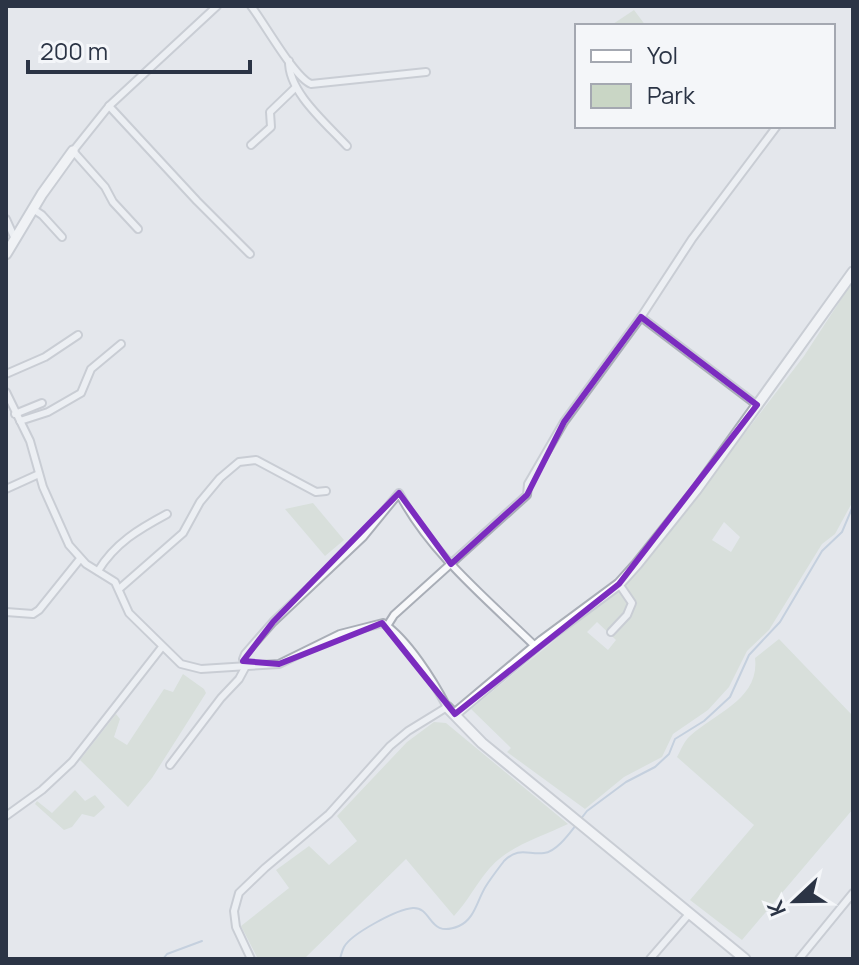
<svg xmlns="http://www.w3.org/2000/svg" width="859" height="965" font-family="Manrope,sans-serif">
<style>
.green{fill:#c9d6c5;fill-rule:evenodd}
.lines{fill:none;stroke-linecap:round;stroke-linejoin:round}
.stream{stroke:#9fb4cc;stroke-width:2}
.street-casing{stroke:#a9aeb7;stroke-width:10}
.secondary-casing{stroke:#a9aeb7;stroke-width:13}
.street{stroke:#f7f8fa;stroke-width:6}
.secondary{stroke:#fff;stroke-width:9}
.marked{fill:none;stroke:#7b2cbf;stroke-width:6;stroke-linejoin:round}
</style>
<rect width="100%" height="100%" fill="#e4e7ec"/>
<g class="green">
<path d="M634,10L646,26H610Z"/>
<path d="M853,281V501L835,534L822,544L769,630L747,651L729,687L708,710L673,734L662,757L624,777L585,809L507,752L511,748L471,709L640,570L804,356ZM724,522L740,537L731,552L712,540ZM597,622L616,640L608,650L587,632Z"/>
<path d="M313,503L344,540L325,556L285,509Z"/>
<path d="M779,639L853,716V809L742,940L690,900L754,825L677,757C681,750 684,741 690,736C715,713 760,699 755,658Z"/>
<path d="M183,674L204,689L206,693L152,778L128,807L80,760L116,714L120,719L114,737L127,745L164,689L173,692Z"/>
<path d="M434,722L446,723L568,824C547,834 522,842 503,856C482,871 472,897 454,916L406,859L304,959H258L241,926L289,888L276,870L309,846L329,865L357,841L337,816L407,742Z"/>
<path d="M75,790L85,801L95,795L105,807L94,817L82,814L72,827L64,830L35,804L37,801L52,813Z"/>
</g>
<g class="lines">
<g class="stream">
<path d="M580,820L587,811L626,782L655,767L669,754L675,739L704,721L730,697L749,655L780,622L822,551L842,532L853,506"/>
<path d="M163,959L167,954L202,941"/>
<path d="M340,959C341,955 342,951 344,947C351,934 397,909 413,908C433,907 428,939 459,926C475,919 477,900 486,886C491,878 498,869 504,861C519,846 528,855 544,853C556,852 569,834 576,825"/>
</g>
<defs>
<g id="street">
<path d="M251,6C265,24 294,77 311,84L426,72"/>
<path d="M289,61C288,92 327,124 347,146"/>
<path d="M109,106L197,201L250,254"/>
<path d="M251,145L271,127L270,112L295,88"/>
<path d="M33,209L42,215L62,237"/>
<path d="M6,219L15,239"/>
<path d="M138,229L113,202L105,187L73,151L109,106L217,6"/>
<path d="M641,317L757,405"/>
<path d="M6,374L45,357L78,335"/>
<path d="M6,392L30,441L43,487L69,545L86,564L115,582L129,613L181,664L201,669L279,664L340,634L383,623C408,640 433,680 447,707L408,731L390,746L329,814L265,868L239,893L234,911L236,927L251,959"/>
<path d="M15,414L42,403"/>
<path d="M20,421L48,412L81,393L91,369L121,344"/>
<path d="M6,489L39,474"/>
<path d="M98,571C115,543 139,529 167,514"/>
<path d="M119,589L183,533L200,502L220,478L239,462L256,460L316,492L326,491"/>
<path d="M6,612L33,614L39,610L80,559"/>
<path d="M387,626L394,615L527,495L528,484L564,422L641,317L692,239L777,126"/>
<path d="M611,632L627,615L632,603L619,584"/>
<path d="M170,765L221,698L239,679L246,666L243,659L245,654L273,622L363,537L399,493C430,553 488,600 535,646"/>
<path d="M6,816L42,790L72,762L162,647"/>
<path d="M650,959L689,914"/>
<path d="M799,959L853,893"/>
</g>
<g id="secondary">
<path d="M6,254L42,194L73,151"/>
<path d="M447,707L482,743L745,959"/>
<path d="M455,714L542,641L619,584L637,564L696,490L853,272"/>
</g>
</defs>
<use href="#street" class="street-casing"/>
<use href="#secondary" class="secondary-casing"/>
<use href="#street" class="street"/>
<use href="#secondary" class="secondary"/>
</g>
<path d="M0 0H859V965H0ZM641,317L757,405L619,584L455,714L382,623L279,664L243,661L273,622L399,493L451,564L527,495L564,422Z" fill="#e4e7ec" fill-opacity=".55" fill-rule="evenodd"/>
<path class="marked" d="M641,317L757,405L619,584L455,714L382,623L279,664L243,661L273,622L399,493L451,564L527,495L564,422Z"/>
<rect width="859" height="965" fill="none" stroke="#2b3445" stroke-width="16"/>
<rect x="575" y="24" width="260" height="104" fill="#f4f6f9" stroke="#a4a8b1" stroke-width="2"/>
<rect x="591" y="50" width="40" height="12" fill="#ffffff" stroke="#a4a8b1" stroke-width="2"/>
<text x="647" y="64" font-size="24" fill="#2b3445">Yol</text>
<rect x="591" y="84" width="40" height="24" fill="#c9d6c5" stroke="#a4a8b1" stroke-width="2"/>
<text x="647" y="104" font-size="24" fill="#2b3445">Park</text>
<g transform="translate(795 901) rotate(248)" stroke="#f4f6f9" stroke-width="6" paint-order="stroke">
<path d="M0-6L14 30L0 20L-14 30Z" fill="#2b3445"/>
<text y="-12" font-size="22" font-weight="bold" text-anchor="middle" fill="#2b3445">K</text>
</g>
<path d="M28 60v12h222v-12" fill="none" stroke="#2b3445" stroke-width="4"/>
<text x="40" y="60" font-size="24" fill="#2b3445" stroke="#f4f6f9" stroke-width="6" paint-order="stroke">200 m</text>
</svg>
